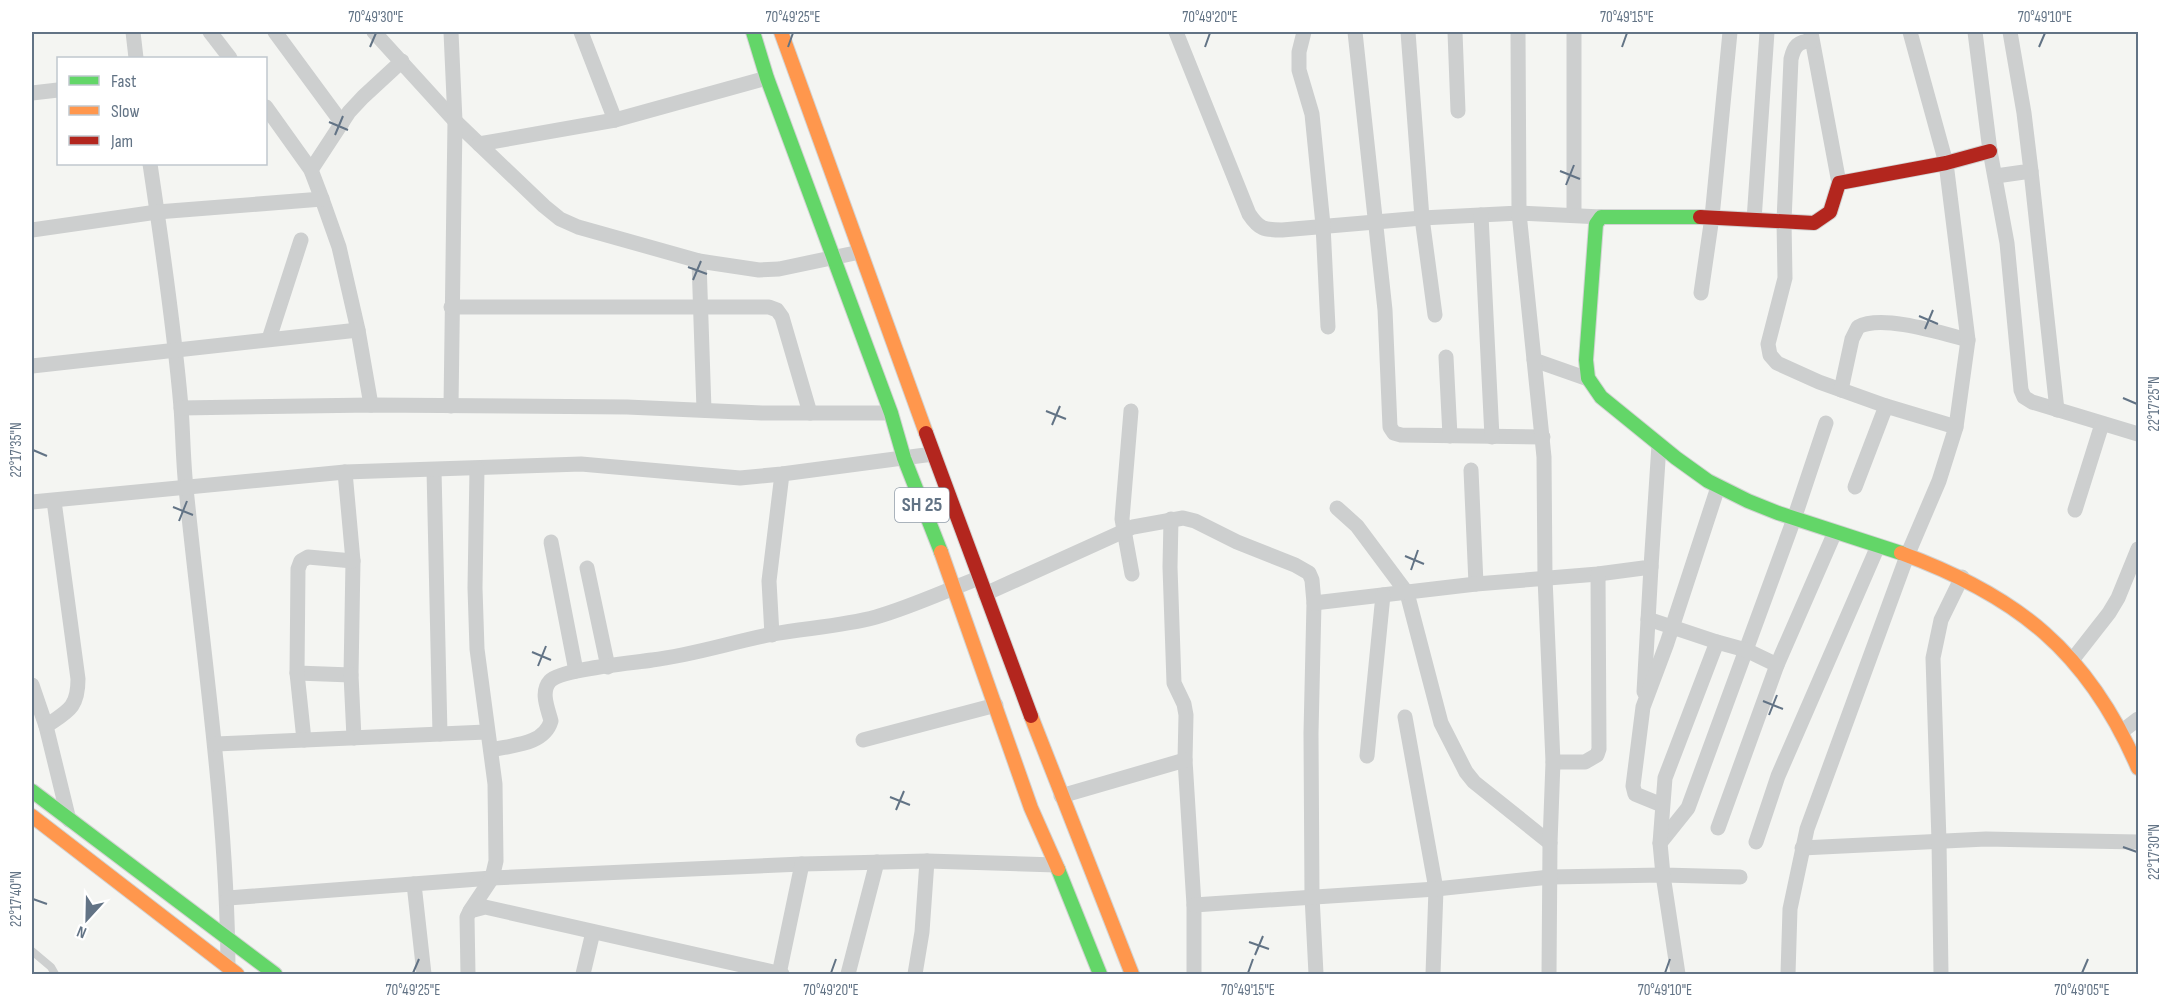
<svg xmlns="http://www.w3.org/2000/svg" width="2170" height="1006" font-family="'Sofia Sans Condensed',sans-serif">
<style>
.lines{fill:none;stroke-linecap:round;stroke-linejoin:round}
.fast-casing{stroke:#d2d3d3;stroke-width:16}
.slow-casing{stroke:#d2d3d3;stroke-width:16}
.jam-casing{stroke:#d2d3d3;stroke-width:16}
.lane{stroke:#cdcfcf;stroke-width:8}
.street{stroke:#cdcfcf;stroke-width:15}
.fast{stroke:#63d668;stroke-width:14}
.slow{stroke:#ff974d;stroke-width:14}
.jam{stroke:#b3261e;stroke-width:14}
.ticks{fill:none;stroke:#627385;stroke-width:2}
.labels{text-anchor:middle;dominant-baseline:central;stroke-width:6;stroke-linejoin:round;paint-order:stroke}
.shield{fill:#fff;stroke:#919daa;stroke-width:1.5}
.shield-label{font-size:20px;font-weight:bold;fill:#627385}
.neatline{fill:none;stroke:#627385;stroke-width:2}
.ticks-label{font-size:15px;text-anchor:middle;fill:#627385}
</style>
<rect width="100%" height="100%" fill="#f4f5f2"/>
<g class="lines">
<defs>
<g id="fast">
<path d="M753,32L767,78L891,413L904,458L941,552"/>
<path d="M1700,217H1601L1596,224L1586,360L1588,378L1601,397L1676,458L1708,481L1748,501L1778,513L1901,553"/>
<path d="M32,791L275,974"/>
<path d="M1058,869L1100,974"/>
</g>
<g id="slow">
<path d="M781,32L926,433"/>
<path d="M941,552L1031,808L1058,869"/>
<path d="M1901,553C2018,596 2088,652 2138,768"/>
<path d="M1031,716L1132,974"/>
<path d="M32,816L237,974"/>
</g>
<g id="jam">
<path d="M1700,217L1814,223L1830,212L1839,183L1946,163L1990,151"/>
<path d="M926,433L1031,716"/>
</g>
</defs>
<use href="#fast" class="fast-casing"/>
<use href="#slow" class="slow-casing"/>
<use href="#jam" class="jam-casing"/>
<path class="lane" d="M32,951L51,967L55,974"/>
<g class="street">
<path d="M133,32L136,58"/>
<path d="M210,32L230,58"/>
<path d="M275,32L342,123"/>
<path d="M374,32L455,121L544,206L560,219L578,227L699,261L759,270L779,269L860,252"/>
<path d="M451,32L455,121L451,406"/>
<path d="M581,32L615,120"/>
<path d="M1176,32L1249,214C1259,229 1264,230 1282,230L1422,218L1519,213L1518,32"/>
<path d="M1304,32L1299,52V70L1312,114L1323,225L1328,327"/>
<path d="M1355,32L1385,310L1390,427L1394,433L1401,435L1543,437"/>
<path d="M1408,32L1422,218L1435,315"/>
<path d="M1455,32L1458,111"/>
<path d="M1574,32V215"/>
<path d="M1975,32L1990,151L2007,243L2021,390L2024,397L2032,402L2138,434"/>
<path d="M1811,33L1839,183"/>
<path d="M1812,41C1798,41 1794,46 1791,59L1784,221L1785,278L1768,344L1770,355L1777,363L1819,382L1886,406"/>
<path d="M32,93L58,90"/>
<path d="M266,107L311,170L322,199L339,247L358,330L371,405"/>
<path d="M479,144L615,120L767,78"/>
<path d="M150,164C162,244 174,326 181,407C183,434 183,461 186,488C202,648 227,807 228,968"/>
<path d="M311,170L349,112L363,97L402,61"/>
<path d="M2031,171L2057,410"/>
<path d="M1996,176L2031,171L2024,113L2010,32"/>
<path d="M1481,215L1492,437"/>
<path d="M1754,220L1767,32"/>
<path d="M32,230L157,212L322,199"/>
<path d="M699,261L704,410"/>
<path d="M1701,293L1712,217L1730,32"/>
<path d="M451,307H769L777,310L782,317L810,413"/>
<path d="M269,339L301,240"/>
<path d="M1446,357L1450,436"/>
<path d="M1534,360L1588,379"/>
<path d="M32,366L358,330"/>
<path d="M1841,390L1852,339L1858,327C1882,314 1941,333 1968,340"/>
<path d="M181,408L371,405L627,407L762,413H891"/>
<path d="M1131,411L1122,519L1132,574"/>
<path d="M434,470L440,734"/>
<path d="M1471,470L1476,584"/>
<path d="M1855,487L1886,406L1956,427"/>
<path d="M32,502L345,472L581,464L740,478L782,474L933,454"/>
<path d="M1337,508L1357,526L1407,593L1441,723L1466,772L1474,782L1550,843"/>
<path d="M2075,510L2102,424"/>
<path d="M1171,519L1170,567L1174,683L1184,704L1186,715L1185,760L1194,905V974"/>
<path d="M551,542L576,671"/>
<path d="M587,568L608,667"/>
<path d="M985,594L1133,527L1183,518L1195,521L1237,542L1295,565L1309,573L1312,580L1314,603L1311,733L1312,896L1316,974"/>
<path d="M1314,603L1476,584L1598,574L1651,567L1659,445"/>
<path d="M1648,619L1717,642"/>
<path d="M772,635L769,581L782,474"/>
<path d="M2073,659L2109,613L2118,598L2138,549"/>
<path d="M297,673L351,675L353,561L345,472"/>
<path d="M351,675L354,738"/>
<path d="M32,685L46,726L69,820"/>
<path d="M1644,692L1651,567"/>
<path d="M1405,717L1436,889L1433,974"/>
<path d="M46,726C68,711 78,708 78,679L54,501"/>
<path d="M2121,732L2138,719"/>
<path d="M304,740L297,673L298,569L301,561L308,557L353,561"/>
<path d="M863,740L996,705"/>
<path d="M216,744L486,732"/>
<path d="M491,750C512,745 544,745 551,721C548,709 540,692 550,681C561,669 633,663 652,660C693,655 732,642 773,634C807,628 843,626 876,617C911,607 945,591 979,578"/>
<path d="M1367,756L1383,595"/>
<path d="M1553,762H1585L1597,755L1599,749L1598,574"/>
<path d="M1061,796L1185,760"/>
<path d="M1662,805L1635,794L1633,786L1643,707L1667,643L1718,487"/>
<path d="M1718,828L1777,665L1835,532"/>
<path d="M1756,842L1778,776L1878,546"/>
<path d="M1660,843L1688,808L1794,519L1826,423"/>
<path d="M1802,848L1986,839L2138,842"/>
<path d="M1740,877L1663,875L1660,843L1665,778L1717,642L1746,650L1777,665"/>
<path d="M414,884L424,974"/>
<path d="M228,898L492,878L802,864L927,861L1056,865"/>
<path d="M1194,905L1436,889L1550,877L1663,875L1678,974"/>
<path d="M470,911L492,878L496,861L495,784L477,649L475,588L477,469"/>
<path d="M468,974L467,917L470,911L485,907L782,974"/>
<path d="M583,974L593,932"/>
<path d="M779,974L802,864"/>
<path d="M848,974L877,862"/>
<path d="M915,974L922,932L927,861"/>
<path d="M1549,974L1550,843L1553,762L1545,578L1544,457L1519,213L1601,217"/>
<path d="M1788,974L1790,909L1807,829L1907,556L1939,481L1956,427L1968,340L1946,163L1910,32"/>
<path d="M1941,974L1939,841L1933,658L1941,620L1962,577"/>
</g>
<use href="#fast" class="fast"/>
<use href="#slow" class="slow"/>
<use href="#jam" class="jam"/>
</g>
<path class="ticks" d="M370,47L376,33M788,47L793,33M1205,47L1210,33M1622,47L1627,33M2039,47L2045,33M329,122L348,130M335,135L343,116M1560,171L1580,179M1566,185L1574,165M688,267L707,274M693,280L701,261M1919,316L1938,324M1925,329L1933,310M2123,398L2137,404M1046,411L1066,419M1052,425L1060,406M33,450L47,456M173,507L193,515M179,521L187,501M1405,556L1424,564M1411,570L1418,550M532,652L551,660M538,666L546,646M1763,701L1783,709M1769,715L1777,695M890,797L910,805M896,810L904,791M2123,847L2137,852M33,899L47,904M1249,942L1269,949M1255,955L1263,936M413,973L419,959M831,973L836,959M1248,973L1253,959M1665,973L1670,959M2082,973L2088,959"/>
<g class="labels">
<rect class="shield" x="895" y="488" width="54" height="34" rx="4.5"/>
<g class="shield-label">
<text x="922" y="505">SH 25</text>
</g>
</g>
<rect width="2170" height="1006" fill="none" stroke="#ffffff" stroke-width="66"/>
<rect x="57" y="57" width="210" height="108" fill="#ffffff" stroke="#c0c7ce" stroke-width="1.5"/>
<rect x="69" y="76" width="30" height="9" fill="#63d668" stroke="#c0c7ce" stroke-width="1.5"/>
<text x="111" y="87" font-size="18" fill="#627385">Fast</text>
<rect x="69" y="106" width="30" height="9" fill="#ff974d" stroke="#c0c7ce" stroke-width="1.5"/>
<text x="111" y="117" font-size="18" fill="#627385">Slow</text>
<rect x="69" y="136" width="30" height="9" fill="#b3261e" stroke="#c0c7ce" stroke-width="1.5"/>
<text x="111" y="147" font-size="18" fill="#627385">Jam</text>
<g transform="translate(87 919) rotate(202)" stroke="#ffffff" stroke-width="4.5" paint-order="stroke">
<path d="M0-4.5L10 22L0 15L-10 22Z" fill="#627385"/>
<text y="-9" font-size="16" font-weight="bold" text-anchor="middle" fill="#627385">N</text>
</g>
<rect x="33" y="33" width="2104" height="940" class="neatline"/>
<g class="ticks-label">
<text x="376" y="22">70°49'30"E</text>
<text x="793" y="22">70°49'25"E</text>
<text x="1210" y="22">70°49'20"E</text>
<text x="1627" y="22">70°49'15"E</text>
<text x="2045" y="22">70°49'10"E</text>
<text transform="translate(2154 404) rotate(-90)" y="5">22°17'25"N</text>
<text transform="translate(16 450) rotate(-90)" y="5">22°17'35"N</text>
<text transform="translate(2154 852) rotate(-90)" y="5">22°17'30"N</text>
<text transform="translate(16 899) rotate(-90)" y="5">22°17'40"N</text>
<text x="413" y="995">70°49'25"E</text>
<text x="831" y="995">70°49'20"E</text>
<text x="1248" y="995">70°49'15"E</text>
<text x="1665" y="995">70°49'10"E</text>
<text x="2082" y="995">70°49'05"E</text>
</g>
</svg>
